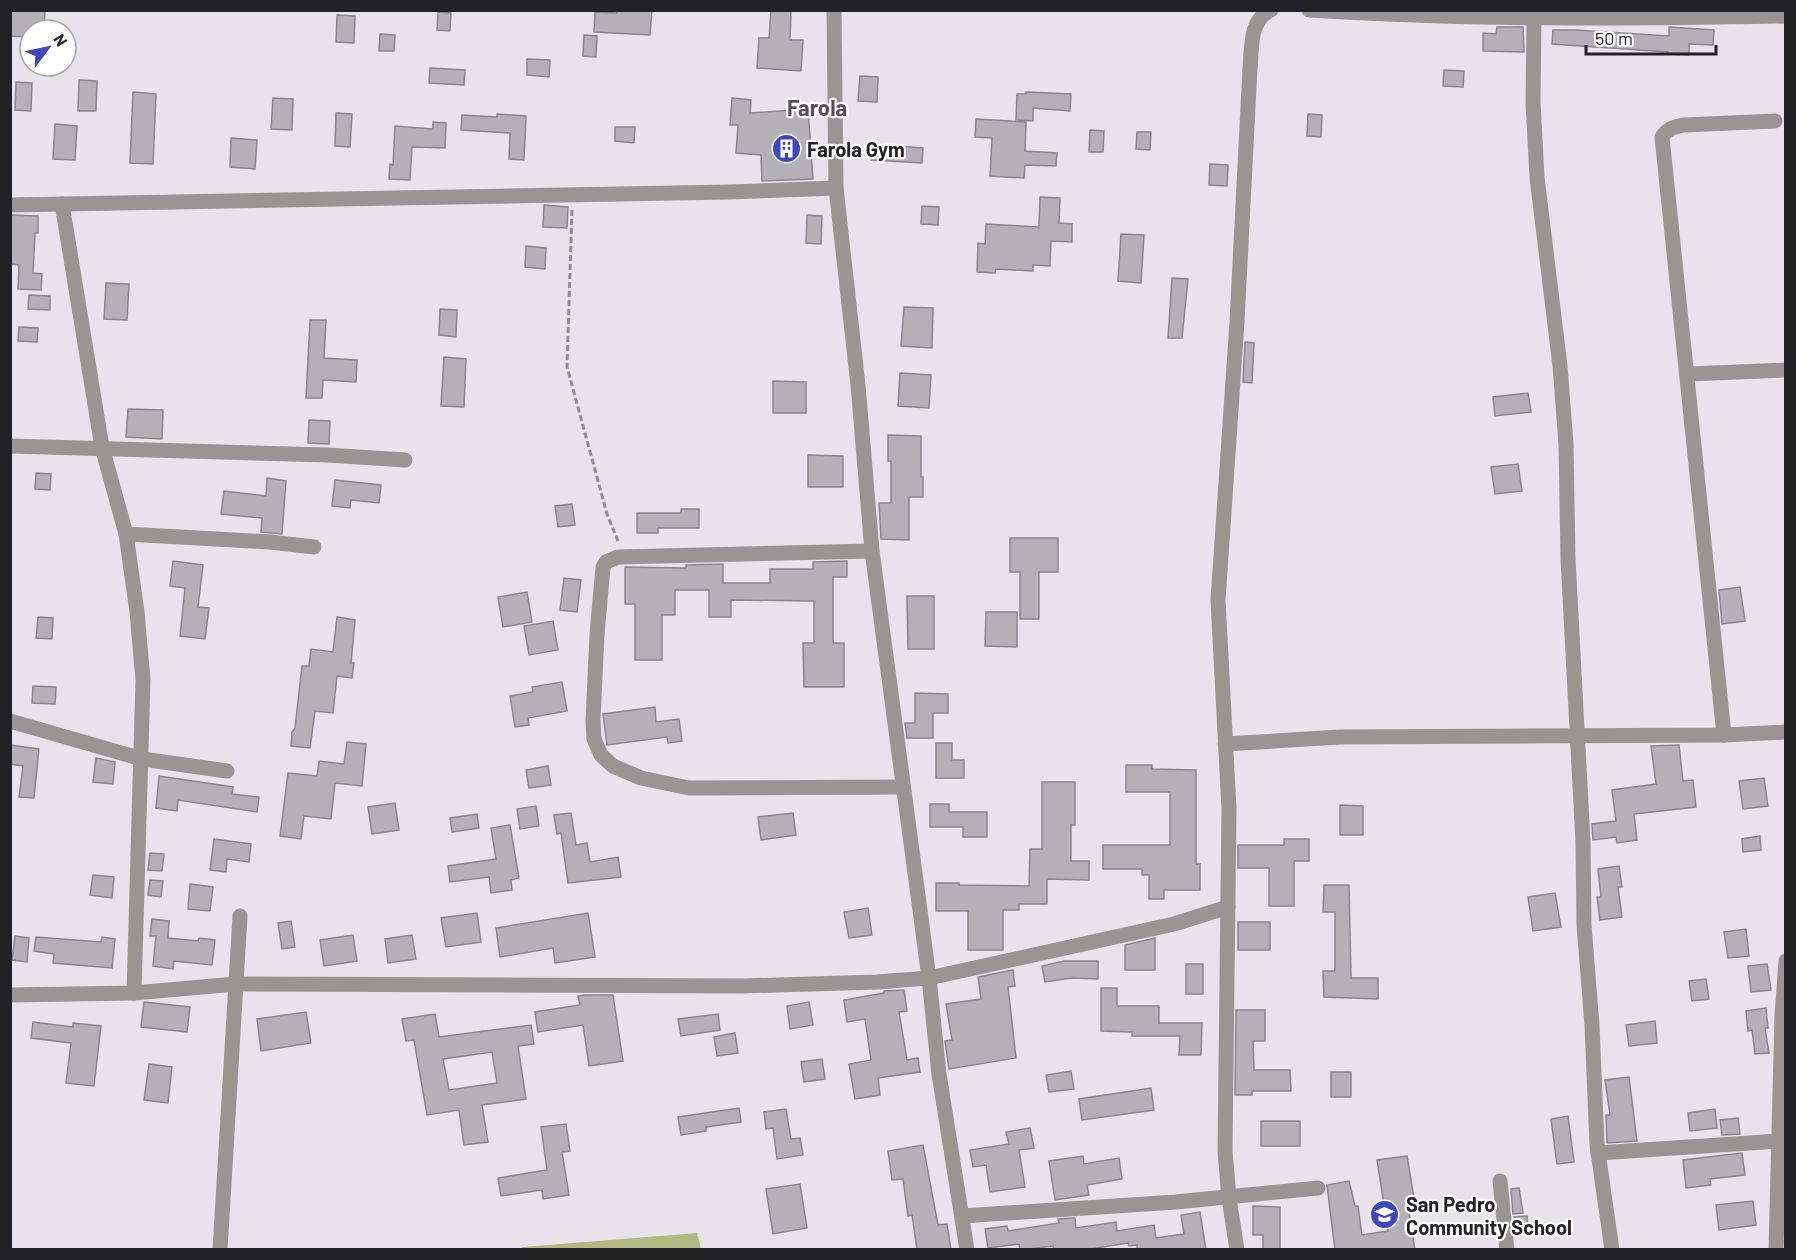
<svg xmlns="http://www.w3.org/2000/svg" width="1796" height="1260" font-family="Barlow,sans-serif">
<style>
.green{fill:#b0ba82}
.building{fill:#b3b0b6;stroke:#89878d;stroke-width:1.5;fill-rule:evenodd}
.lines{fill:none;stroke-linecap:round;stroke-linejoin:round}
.path{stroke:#8e8d92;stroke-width:3;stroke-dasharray:6 3;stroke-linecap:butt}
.minor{stroke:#989694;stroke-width:15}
.labels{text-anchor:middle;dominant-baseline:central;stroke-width:4.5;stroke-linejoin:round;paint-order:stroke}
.poi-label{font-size:20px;font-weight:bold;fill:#222124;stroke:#fff;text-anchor:start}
.quarter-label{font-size:22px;font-weight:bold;fill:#535156;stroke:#fff}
</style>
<rect width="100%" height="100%" fill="#e6e4ea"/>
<path class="green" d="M697,1233L701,1249H520L523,1247Z"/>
<g class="building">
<path d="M10,10L45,11L44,30H30V37L10,36Z"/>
<path d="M617,10H652L650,35L594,32L595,12L617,13Z"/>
<path d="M771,10H791L790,40H803L801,71L757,68L759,38H769Z"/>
<path d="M438,12L451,13L450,31L437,30Z"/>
<path d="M337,15L355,16L354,43L336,42Z"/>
<path d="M1497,27H1523L1524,52L1483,51V33L1496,34Z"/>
<path d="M1669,27L1714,30L1713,45L1689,44V55L1668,54V52L1552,44L1553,30H1576L1669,36Z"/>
<path d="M380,34L395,35L394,51H379Z"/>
<path d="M584,35L597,36L596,57L583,56Z"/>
<path d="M527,59L550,60L549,77L527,75Z"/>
<path d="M430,68L465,70L464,85L429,83Z"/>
<path d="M1444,70L1464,71L1463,87L1443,86Z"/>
<path d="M860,76L878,77L877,102L858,101Z"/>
<path d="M79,80L97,81L96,111H78Z"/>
<path d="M16,82L32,83L31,111L15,110Z"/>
<path d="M133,92L156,94L153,164L130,163Z"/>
<path d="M1026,92L1071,94L1070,111L1033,108V121L1016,120L1017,94H1026Z"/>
<path d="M273,98L293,99L292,130L271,129Z"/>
<path d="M732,98L751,100L750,113L808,109L813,179L762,181L761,155L736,153L738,125H730Z"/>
<path d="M336,113L352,114L350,147L335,146Z"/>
<path d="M497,114L526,116L524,160L509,159L510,133L461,130L462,115L497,117Z"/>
<path d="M1308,114L1322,115L1321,137L1307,136Z"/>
<path d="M976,119L1026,122L1025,151L1057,153L1056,166L1025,165L1024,178L990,176L992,138L975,137Z"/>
<path d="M433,122L446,123L445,148L412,147L410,180L389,179L390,164L393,165L395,126L433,129Z"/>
<path d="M55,124L77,126L75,160L53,159Z"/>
<path d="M615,127H635L634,143L615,141Z"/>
<path d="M1090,130L1104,131L1103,152H1089Z"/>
<path d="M1137,132H1151L1150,150L1136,149Z"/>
<path d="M231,138L257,140L255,169L230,167Z"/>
<path d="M872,144L923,148L922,163L871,160Z"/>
<path d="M1210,164L1228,165L1227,186L1209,185Z"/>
<path d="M1040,197L1060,198L1059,223L1072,224V242L1051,241L1050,266L1033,265V271L996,269L995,273L977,272L978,243L985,244L986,224L1039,227Z"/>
<path d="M544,205L568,207L567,228L543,227Z"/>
<path d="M922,206L939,207L938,225L921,224Z"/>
<path d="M10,215L38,216V233H35L33,273L42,274L41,290L18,289L19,265L10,264Z"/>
<path d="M807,215L822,216L821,244L806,243Z"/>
<path d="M1121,234L1144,235L1141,283L1118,281Z"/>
<path d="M526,246L546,248L545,269L525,267Z"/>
<path d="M1172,278L1188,279L1182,338H1168Z"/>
<path d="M106,283L129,284L127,320L104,319Z"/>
<path d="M29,295L50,296V310L28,309Z"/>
<path d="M904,307L933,308L932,348L901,346Z"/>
<path d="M440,309L457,310L456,337L439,335Z"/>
<path d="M310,320H326L324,358L357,360L356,382L323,380L322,398H306Z"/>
<path d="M19,327L38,328L37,342L18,341Z"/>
<path d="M1245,342L1254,343L1252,383L1243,382Z"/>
<path d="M444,357L466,359L464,407L441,406Z"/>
<path d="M900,373L931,375L929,408L898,406Z"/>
<path d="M773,381L806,382V413H773Z"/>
<path d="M1528,393L1531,412L1495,416L1493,397Z"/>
<path d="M128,409L163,410L162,439L126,437Z"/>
<path d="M309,420L330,421L329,444L308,443Z"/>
<path d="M888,435L921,436V477H923V497H909V540L881,539L879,503H891V461H888Z"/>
<path d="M808,455L843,456V487H808Z"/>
<path d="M1518,464L1522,491L1495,494L1491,467Z"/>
<path d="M36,473L51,474L50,490L35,489Z"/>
<path d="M267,478L286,481L282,534L261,532L262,518L221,514L224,491L266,496Z"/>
<path d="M335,480L381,485L379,503L351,500L350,508L332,506Z"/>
<path d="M572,504L575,525L558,527L555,506Z"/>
<path d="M681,509H699V528H658V533H637V513H681Z"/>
<path d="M1010,538H1058V572H1039V619H1020V572H1010Z"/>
<path d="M173,561L203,565L198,607L209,608L205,639L180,636L185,588L170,586Z"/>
<path d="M847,561V577H833V643H844V687H804L803,643H814V601L731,600V617H709V590H675V615H662V660H635V604H625V567L686,568V565L723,564V583H770V569H813V562Z"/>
<path d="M564,578L581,580L577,612L560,610Z"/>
<path d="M1740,587L1745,621L1722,624L1719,590Z"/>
<path d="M527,592L532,622L503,627L498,597Z"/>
<path d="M907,596H934V649H908Z"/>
<path d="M986,612H1017V647L985,646Z"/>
<path d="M38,617L53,618L52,639L36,638Z"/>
<path d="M337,617L355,620L351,663H354L352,678L337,676L333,713L315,711L310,748L291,746L292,732L295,728L302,666H309L311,649L333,652Z"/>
<path d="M553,621L558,650L529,655L524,626Z"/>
<path d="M562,682L567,711L528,718L529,725L515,727L510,696L533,692L532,687Z"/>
<path d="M33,686L56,687L55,704L32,703Z"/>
<path d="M915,693L948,694V713H933V738H907L905,723H915Z"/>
<path d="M655,707L656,722L679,719L682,741L668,743L667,737L607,745L603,714Z"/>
<path d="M347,742L366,744L362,786L335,783L331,819L304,816L301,839L280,836L288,773L317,776L319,761L344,764Z"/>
<path d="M936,743H952V760H964V778H936Z"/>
<path d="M10,745L39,749L34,798L19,797L23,766L10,764Z"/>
<path d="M1679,745L1683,781L1693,780L1696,807L1634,814L1637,840L1617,843L1616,837L1593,840L1592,824L1616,821L1612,790L1656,784L1651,746Z"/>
<path d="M96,758L115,762L113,784L93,782Z"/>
<path d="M1126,765H1152V769L1196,770V864H1200V890H1164V899H1149V875H1142V869H1103V845H1170V792H1126Z"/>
<path d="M548,766L551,785L529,788L526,770Z"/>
<path d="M159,776L233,787L232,794L259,797L257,812L178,800L177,811L156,808Z"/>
<path d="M1764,778L1768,806L1743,809L1739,781Z"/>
<path d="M1042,782H1075V825H1071V861H1089V880L1047,879V904H1019V910H1003V950H968V911H936V883H959V885L1029,886L1030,849H1042Z"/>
<path d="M395,803L399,830L372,834L368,807Z"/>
<path d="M930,804H949V812H987V837H963V827H930Z"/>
<path d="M1340,805L1363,806V835H1340Z"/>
<path d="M536,806L539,826L520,829L517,809Z"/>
<path d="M571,813L576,845L587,843L590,862L618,857L621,877L568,883L561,833L557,834L554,815Z"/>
<path d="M793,813L796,835L761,840L758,817Z"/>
<path d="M477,814L479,828L452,832L450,818Z"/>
<path d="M510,825L519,878L511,880L512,890L491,893L489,877L450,882L448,866L496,859L491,828Z"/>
<path d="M1760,836L1761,850L1743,852L1742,839Z"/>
<path d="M214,839L251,844L249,862L227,859L226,872L210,870Z"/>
<path d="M1284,839H1309V861H1294V906H1269V868H1238V845H1284Z"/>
<path d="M150,853L164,854L162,871L148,870Z"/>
<path d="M1619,866L1622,887H1618L1622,917L1600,920L1597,897H1601L1598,869Z"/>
<path d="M93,875L114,877L112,898L90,895Z"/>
<path d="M150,880L163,881L161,897L148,895Z"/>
<path d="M190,884L213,887L210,911L188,909Z"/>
<path d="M1324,885H1349L1351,978H1378V999L1324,997L1323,971H1335V912H1323Z"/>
<path d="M1555,893L1561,927L1533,931L1528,897Z"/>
<path d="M868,908L872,935L849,938L844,912Z"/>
<path d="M477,913L481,942L446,947L441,918Z"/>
<path d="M588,913L595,957L555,963L553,948L500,957L496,928Z"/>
<path d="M152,919L169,921L168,938L198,941L199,938L215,940L212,965L174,961L173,969L153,966L156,936H150Z"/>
<path d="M291,921L295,947L282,949L278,923Z"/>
<rect x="1238" y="922" width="32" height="28"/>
<path d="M1746,929L1749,956L1728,958L1724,932Z"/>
<path d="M353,935L357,961L324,966L320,940Z"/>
<path d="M412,935L416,959L388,963L385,939Z"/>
<path d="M15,936L29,938L27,962L12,960Z"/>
<path d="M36,937L101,942L102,937L115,939L112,968L53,963L54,954L34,951Z"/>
<path d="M1155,938V970H1125V945Z"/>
<path d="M1064,961H1098V979L1072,978L1045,982L1042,966Z"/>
<rect x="1186" y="964" width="17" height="30"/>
<path d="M1767,964L1771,990L1751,992L1748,966Z"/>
<path d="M1013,970L1015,986L1008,987L1016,1058L949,1069L945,1041L952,1040L946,1004L981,999L978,977Z"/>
<path d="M1706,979L1709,999L1692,1001L1689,981Z"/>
<path d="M1101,988H1117V1006H1159V1023H1202L1201,1055H1179L1180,1036H1132V1032L1101,1031Z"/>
<path d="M904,990L907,1011L899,1012L907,1060L918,1058L920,1072L878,1078L880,1095L855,1099L849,1064L871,1060L865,1019L847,1022L844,1000L884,993V991Z"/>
<path d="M585,995H613L623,1061L589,1066L583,1025L538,1032L535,1012L580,1005L578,996Z"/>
<path d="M144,1002L190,1007L187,1032L141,1027Z"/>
<path d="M809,1002L813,1025L790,1029L787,1006Z"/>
<path d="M1766,1008L1768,1028H1765L1769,1053L1755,1054L1752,1030L1748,1031L1746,1011Z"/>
<path d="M1236,1010H1265V1041H1253L1254,1070H1290L1291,1091H1252V1095H1235Z"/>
<path d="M306,1012L311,1043L261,1051L257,1019Z"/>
<path d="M435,1014L439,1037L531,1025L534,1044L518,1046L526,1099L482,1105L488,1142L464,1145L459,1110L427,1115L414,1040L406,1041L402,1019ZM492,1052L497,1083L449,1090L443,1059Z"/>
<path d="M718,1014L720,1030L681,1036L678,1019Z"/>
<path d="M1655,1021L1657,1043L1629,1046L1626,1025Z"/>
<path d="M33,1022L73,1027V1023L101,1026L94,1086L66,1083L71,1043L31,1038Z"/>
<path d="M735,1033L738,1053L717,1056L714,1037Z"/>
<path d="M822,1059L825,1079L804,1082L801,1062Z"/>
<path d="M149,1064L172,1067L168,1103L144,1100Z"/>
<path d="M1071,1071L1074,1089L1049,1092L1046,1075Z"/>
<rect x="1331" y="1072" width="20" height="25"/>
<path d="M1629,1077L1637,1141L1607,1143L1606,1115H1610L1605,1080Z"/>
<path d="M1151,1088L1154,1110L1082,1120L1079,1099Z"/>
<path d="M739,1108L741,1122L706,1127V1131L681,1135L678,1117Z"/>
<path d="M786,1109L791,1139L800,1138L803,1155L777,1159L773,1128L766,1129L764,1112Z"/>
<path d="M1715,1109L1717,1128L1690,1131L1688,1113Z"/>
<path d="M1568,1116L1574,1162L1557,1164L1551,1119Z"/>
<path d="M1738,1118L1740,1134L1722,1135L1720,1120Z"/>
<rect x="1261" y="1121" width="39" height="25"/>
<path d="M566,1124L570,1151L562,1152L569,1195L543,1199L542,1190L501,1196L498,1178L547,1170L541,1127Z"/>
<path d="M1030,1128L1034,1148L1019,1150L1025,1187L990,1192L986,1165L973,1167L970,1150L1009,1144L1006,1132Z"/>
<path d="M923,1145L938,1225L947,1224L951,1250H917L912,1215L908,1216L903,1179L892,1180L888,1151Z"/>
<path d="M1742,1153L1745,1175L1710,1179L1711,1185L1686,1188L1683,1160Z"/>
<path d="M1083,1156L1084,1164L1119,1158L1122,1179L1087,1185L1089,1195L1055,1200L1049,1161Z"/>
<path d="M1407,1156L1415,1204L1408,1206L1415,1250H1335L1327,1185L1349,1181L1355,1206H1358L1362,1235L1388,1231L1377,1160Z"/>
<path d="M800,1184L807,1228L773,1234L766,1189Z"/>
<path d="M1519,1188L1523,1213L1513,1214L1511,1189Z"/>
<path d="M1753,1201L1756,1225L1719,1230L1716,1205Z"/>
<path d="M1253,1206L1280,1207V1250H1263V1235H1253Z"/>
<path d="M1200,1212L1206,1250H1137V1245L1129,1246L1128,1243L1084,1250H1054L1053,1246L1020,1250L1019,1244L988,1248L985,1229L1007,1226L1008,1231L1059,1223L1058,1219L1075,1218L1076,1228L1116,1222L1117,1231L1154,1225L1156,1238L1184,1234L1181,1215Z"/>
<path d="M1527,1216L1529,1233L1515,1234L1514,1217Z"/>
</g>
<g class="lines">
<path class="path" d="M572,210L567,367L607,514L618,541"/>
<g class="minor">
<path d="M834,10L836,188L858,385L872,551L929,978L939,1074L967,1250"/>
<path d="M1309,10C1468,20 1627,19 1786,16"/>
<path d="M1534,18L1533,102L1537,177L1560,366L1566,444L1568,559L1583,842L1584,925L1592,1025L1597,1145L1612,1250"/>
<path d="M62,204L102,447L126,534"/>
<path d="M10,205L729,192L836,188"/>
<path d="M1688,374L1786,370"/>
<path d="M10,446L327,455L405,460"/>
<path d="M872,551L618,557L606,562L603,567L597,634L593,721L594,739L601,755L613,766L641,778L689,788L903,787"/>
<path d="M10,721L142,759L227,771"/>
<path d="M1724,735L1662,137C1668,128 1674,127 1684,125L1775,121"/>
<path d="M1225,744L1340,737L1724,735L1786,732"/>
<path d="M134,993L143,680L137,612L126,534L270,542L314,547"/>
<path d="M10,995L134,993L236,984L742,986L877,982L929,978L1174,924L1228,907"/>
<path d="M1598,1153L1779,1141"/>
<path d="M1500,1181L1507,1250"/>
<path d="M962,1216L1176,1202L1318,1188"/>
<path d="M220,1250L240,916"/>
<path d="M1237,1250L1229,1198L1225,1151L1229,809L1218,600L1237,322L1250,68C1252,48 1249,20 1271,10"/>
<path d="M1776,1250L1782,1016L1786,961"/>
</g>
</g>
<defs>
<symbol id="building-disc" viewBox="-11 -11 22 22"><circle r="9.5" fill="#3e48bc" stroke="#fff"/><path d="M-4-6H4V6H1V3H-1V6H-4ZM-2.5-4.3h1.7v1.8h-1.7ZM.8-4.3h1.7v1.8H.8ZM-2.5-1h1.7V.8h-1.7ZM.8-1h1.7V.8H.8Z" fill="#fff"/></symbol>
<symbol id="school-disc" viewBox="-11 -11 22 22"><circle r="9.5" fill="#3e48bc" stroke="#fff"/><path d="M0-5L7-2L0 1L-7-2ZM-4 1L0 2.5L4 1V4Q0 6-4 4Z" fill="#fff"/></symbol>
</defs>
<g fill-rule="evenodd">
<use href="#building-disc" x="770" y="132" width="33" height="33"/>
<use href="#school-disc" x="1368" y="1198" width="33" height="33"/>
</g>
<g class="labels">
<g class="poi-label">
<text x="807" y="149">Farola Gym</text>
<text x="1406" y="1204">San Pedro<tspan x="1406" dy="23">Community School</tspan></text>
</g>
<g class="quarter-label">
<text x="817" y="107">Farola</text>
</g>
</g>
<rect width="1796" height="1260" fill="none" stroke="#222124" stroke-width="24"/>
<g transform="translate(48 48) rotate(58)"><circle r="28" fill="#ffffff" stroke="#a7a6a7" stroke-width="1.5"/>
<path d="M0-4.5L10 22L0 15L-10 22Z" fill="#3e48bc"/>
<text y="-9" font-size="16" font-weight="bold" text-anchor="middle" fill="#222124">N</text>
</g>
<path d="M1586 45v9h130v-9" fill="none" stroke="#222124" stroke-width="3"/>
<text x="1595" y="45" font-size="18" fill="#222124" stroke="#ffffff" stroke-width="4.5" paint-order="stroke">50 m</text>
</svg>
